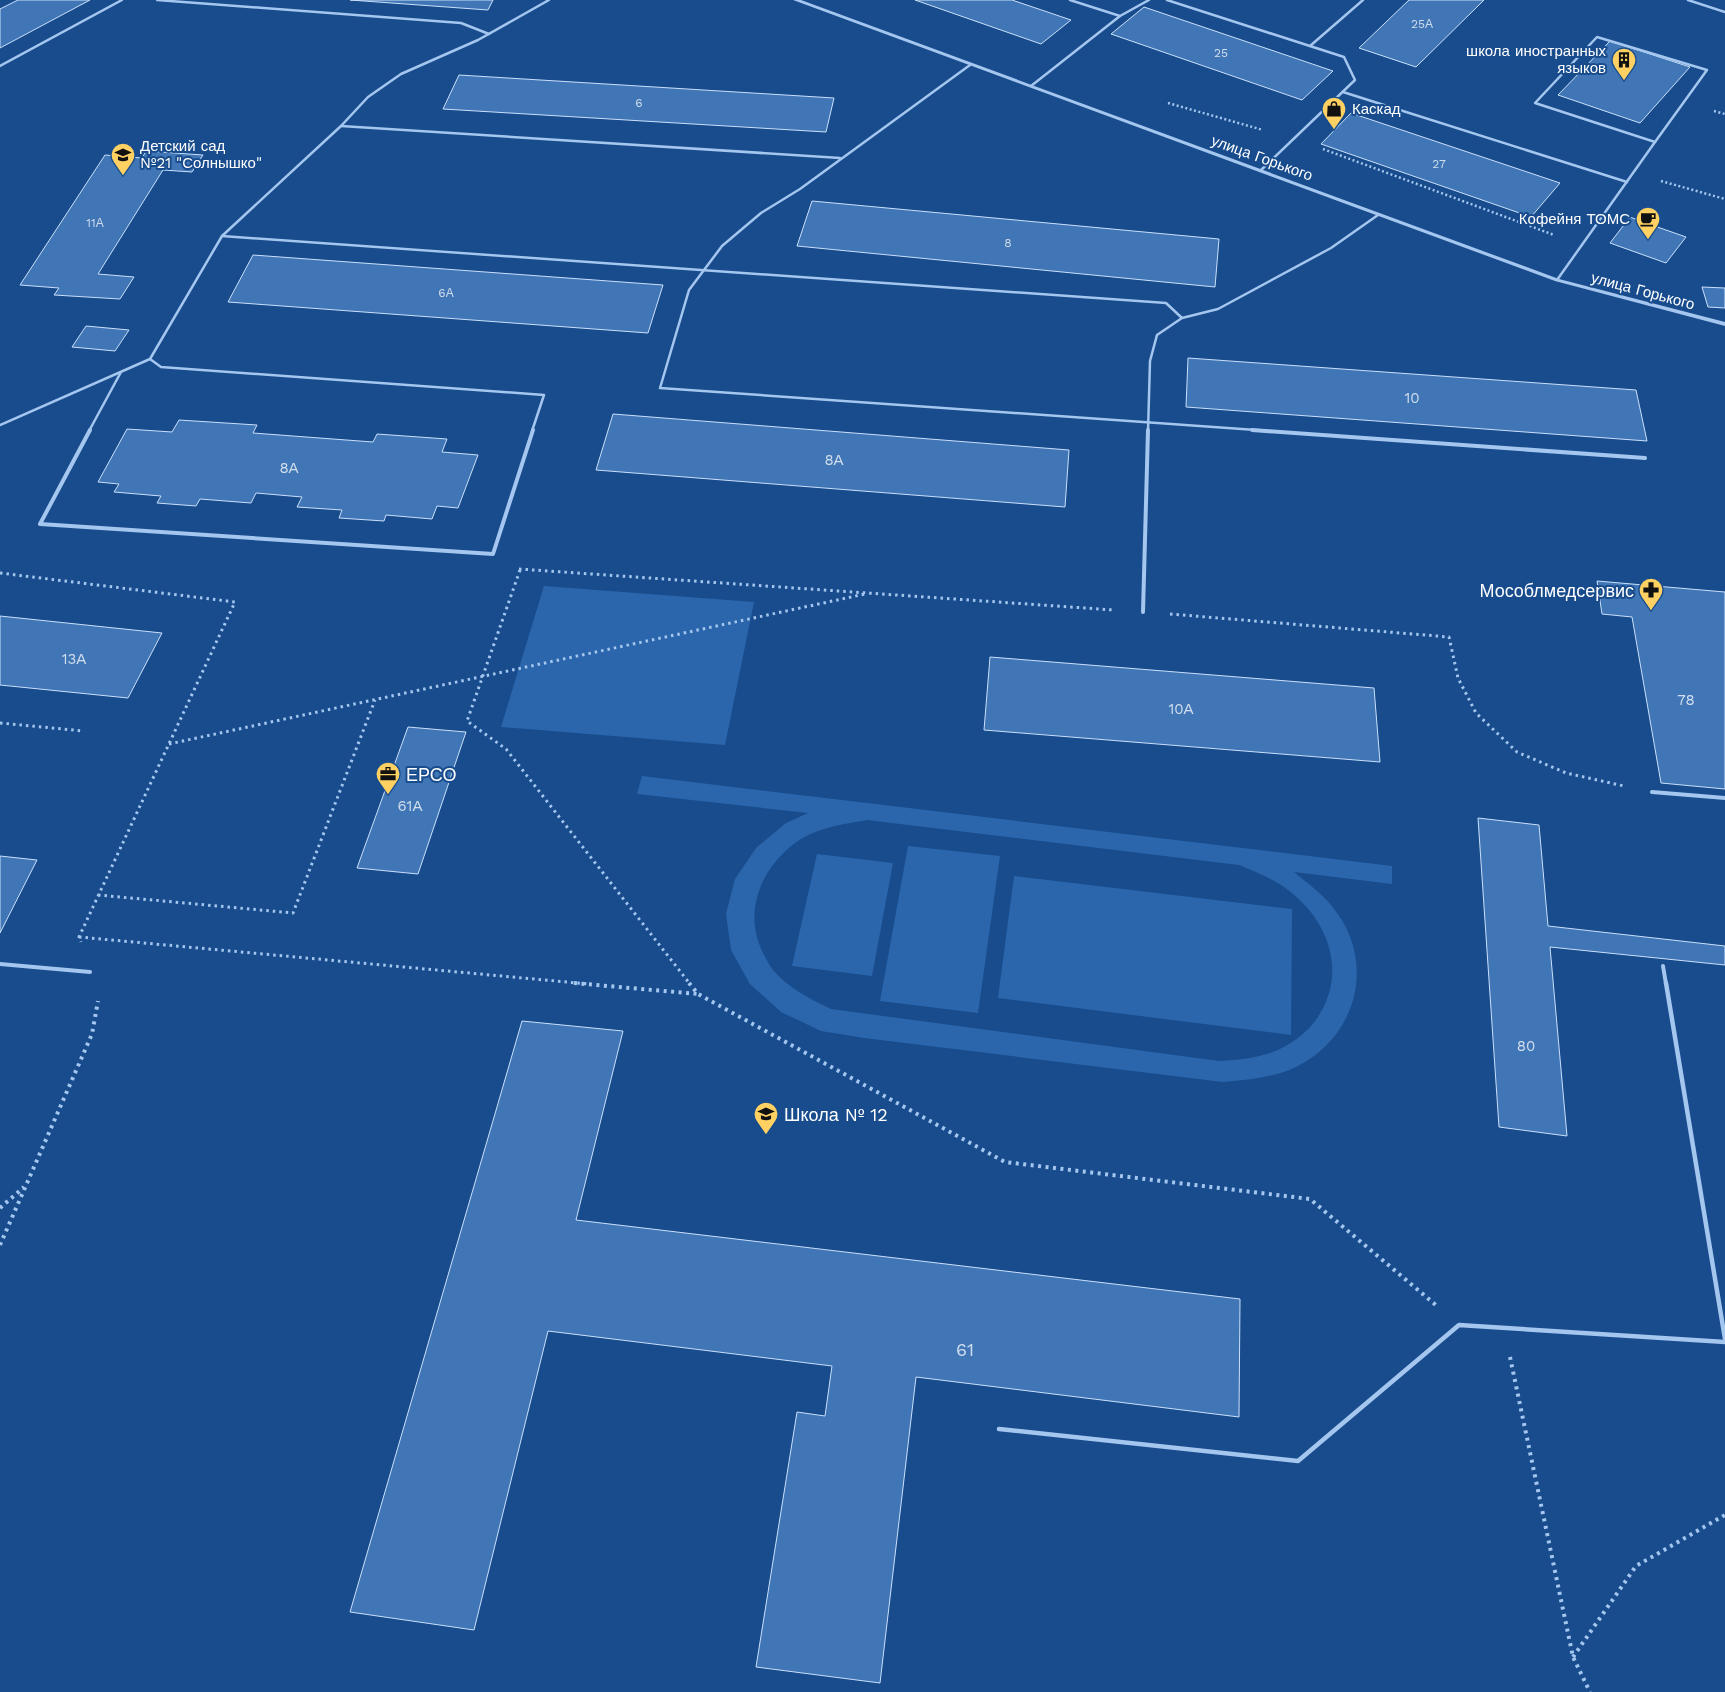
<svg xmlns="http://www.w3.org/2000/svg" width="1725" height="1692" font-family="'Work Sans',sans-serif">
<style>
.green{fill:#2b66ac;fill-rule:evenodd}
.building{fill:#4176b6;stroke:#cae0fa}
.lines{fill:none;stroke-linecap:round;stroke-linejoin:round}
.path-far2{stroke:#a4c6ef;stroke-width:2.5;stroke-dasharray:2 2.5;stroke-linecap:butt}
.path-far1{stroke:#a4c6ef;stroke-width:3;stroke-dasharray:2.5 4;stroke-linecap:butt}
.path{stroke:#a4c6ef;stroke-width:4;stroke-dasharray:3 4.5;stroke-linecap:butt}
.service-far2{stroke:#a4c6ef;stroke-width:2.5}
.service-far1{stroke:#a4c6ef;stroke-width:4}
.service{stroke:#a4c6ef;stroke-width:4.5}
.tertiary{fill:#a4c6ef;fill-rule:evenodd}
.labels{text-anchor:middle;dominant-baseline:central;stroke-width:4;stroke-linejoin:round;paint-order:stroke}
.far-number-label{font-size:12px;fill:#d0dded}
.far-poi-label{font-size:15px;fill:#fff;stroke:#184c8d;text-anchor:end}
.far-street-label{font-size:15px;fill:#fff;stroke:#184c8d}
.number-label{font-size:15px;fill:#d0dded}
.poi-label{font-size:18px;fill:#fff;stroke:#184c8d;text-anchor:start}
.near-number-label{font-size:18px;fill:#d0dded}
</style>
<rect width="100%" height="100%" fill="#184c8d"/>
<g class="green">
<path d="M544,586L754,602L725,745L501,727Z"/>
<path d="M642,776L1392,866V884L1294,872C1307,883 1320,892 1331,905C1378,960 1358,1038 1294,1068C1271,1078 1248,1080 1223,1082L864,1038L821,1031L781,1012L750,984L731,950L726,914L735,879L756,848L786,823L808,813L637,794ZM867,820L1239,865C1258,873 1277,880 1293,894C1334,928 1347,982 1312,1025C1303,1035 1291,1044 1278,1050C1259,1058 1240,1060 1219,1061L831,1009C810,999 790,989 774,971C770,967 767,960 764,955C741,912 762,864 801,839C821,827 845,824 867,820Z"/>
<path d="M908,846L1000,856L978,1013L880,1001Z"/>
<path d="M817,854L893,863L872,976L792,966Z"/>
<path d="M1014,876L1292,909L1291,1035L998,998Z"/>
</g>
<g class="building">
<path d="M18,0H90L0,48V9Z"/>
<path d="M350,0H493L488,10Z"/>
<path d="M915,0H1012L1071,20L1041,44Z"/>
<path d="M1409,0H1484L1416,67L1359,48Z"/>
<path d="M1144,7L1333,71L1302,100L1111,34Z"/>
<path d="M1610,41L1690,67L1640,123L1558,95Z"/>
<path d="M459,75L834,98L826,132L443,109Z"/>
<path d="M1351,113L1560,183L1531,217L1321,144Z"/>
<path d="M146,151L203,155L192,172L163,170L98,274L134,277L120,299L54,295L59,288L20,285L105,155L142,158Z"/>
<path d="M812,201L1219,239L1215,287L797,246Z"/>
<path d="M1630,217L1646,223L1686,237L1666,263L1610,243Z"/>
<path d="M253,255L663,285L648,333L228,302Z"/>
<path d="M1702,287L1725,288V308L1708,307Z"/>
<path d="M86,326L129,330L115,351L72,347Z"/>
<path d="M1188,358L1636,390L1647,441L1186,407Z"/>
<path d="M613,414L1069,450L1065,507L596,470Z"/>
<path d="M179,420L257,425L253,433L373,442L377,434L447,439L442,452L478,455L458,508L437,506L432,519L386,515L384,521L339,518L342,510L297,507L302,497L256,493L251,503L200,499L196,506L157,503L161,496L114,492L119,484L98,482L127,429L172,432Z"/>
<path d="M1597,581L1725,592V789L1661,783L1632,617L1602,614Z"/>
<path d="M0,616L162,633L128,698L0,685Z"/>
<path d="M990,657L1374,688L1380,762L984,730Z"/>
<path d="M408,727L466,732L418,874L357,868Z"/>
<path d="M1478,818L1539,825L1548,926L1725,946V965L1550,947L1567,1136L1499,1127Z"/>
<path d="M0,856L37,860L0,933Z"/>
<path d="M522,1021L623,1031L576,1220L1240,1299L1239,1417L916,1377L880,1683L756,1667L797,1412L825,1416L832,1366L548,1331L474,1630L350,1612Z"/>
</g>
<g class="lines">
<g class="path-far2">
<path d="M1168,103L1263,130"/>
<path d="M1714,111L1725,114"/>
<path d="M1323,149L1554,235"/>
<path d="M1661,181L1725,199"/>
</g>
<g class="path-far1">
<path d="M519,569L1114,610"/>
<path d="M520,570L467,721L506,749L690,984"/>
<path d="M0,573L235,602L79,937L81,942"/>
<path d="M1170,614L1449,637L1458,678L1476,713L1517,752L1566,773L1624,786"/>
<path d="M0,723L83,731"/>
<path d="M169,744L865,594"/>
<path d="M98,895L293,913L375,700"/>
<path d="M79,937L588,984"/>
</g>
<g class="path">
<path d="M574,983L698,994"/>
<path d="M689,983L698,994L1005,1162L1310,1199L1437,1306"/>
<path d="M0,1208L24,1187"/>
<path d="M0,1245L92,1034L98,1001"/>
<path d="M1510,1357L1573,1657L1590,1692"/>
<path d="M1573,1657L1636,1566L1725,1515"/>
</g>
<g class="service-far2">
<path d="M157,0L461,23L489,34"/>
<path d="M1070,0L1120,16L1149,0"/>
<path d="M1167,0L1344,57L1355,80L1260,171"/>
<path d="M1688,0L1725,12"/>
<path d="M1597,37L1707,70L1655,142L1535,103Z"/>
<path d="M1310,46L1363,0"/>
<path d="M970,65L800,189L761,213L722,246L689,290L660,388L1270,431"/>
<path d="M0,66L122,0"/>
<path d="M1031,86L1120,16"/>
<path d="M1343,92L1627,182"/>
<path d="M341,126L840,158"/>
<path d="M222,236L1166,303L1182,318"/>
<path d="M1557,280L1655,142"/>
<path d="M150,359L161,367L544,395L532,431"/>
<path d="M0,425L150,359L222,236L341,126L368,97L401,74L478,40L549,0"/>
<path d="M89,431L121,372"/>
<path d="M1148,431L1150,361L1157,335L1182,318L1218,309L1331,248L1378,215"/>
</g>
<g class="service-far1">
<path d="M90,430L40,524L493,554L533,430"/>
<path d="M1252,430L1645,458"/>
<path d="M1143,612L1148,430"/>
<path d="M1652,792L1725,798"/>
<path d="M0,964L90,972"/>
<path d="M1663,966L1666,984"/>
</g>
<g class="service">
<path d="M1666,983L1725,1339"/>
<path d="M999,1429L1298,1461L1459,1325L1725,1342"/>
</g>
<path class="tertiary" d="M793,0H801L1559,279L1725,322V326L1555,281Z"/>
</g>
<defs>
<symbol id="building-pin" viewBox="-11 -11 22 30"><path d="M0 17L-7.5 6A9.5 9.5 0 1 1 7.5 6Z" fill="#ffd062" stroke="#184c8d"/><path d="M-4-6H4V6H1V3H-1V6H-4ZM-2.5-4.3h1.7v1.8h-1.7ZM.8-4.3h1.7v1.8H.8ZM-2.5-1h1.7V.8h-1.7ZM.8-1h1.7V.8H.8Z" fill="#111"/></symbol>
<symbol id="shop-pin" viewBox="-11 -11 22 30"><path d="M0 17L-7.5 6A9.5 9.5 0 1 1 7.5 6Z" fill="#ffd062" stroke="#184c8d"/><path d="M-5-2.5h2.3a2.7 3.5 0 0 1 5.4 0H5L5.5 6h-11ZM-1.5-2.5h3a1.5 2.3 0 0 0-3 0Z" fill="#111"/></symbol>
<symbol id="school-pin" viewBox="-11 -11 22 30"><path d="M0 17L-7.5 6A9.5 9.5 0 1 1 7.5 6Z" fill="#ffd062" stroke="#184c8d"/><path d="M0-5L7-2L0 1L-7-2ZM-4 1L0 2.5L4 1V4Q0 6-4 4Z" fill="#111"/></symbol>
<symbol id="cafe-pin" viewBox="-11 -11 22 30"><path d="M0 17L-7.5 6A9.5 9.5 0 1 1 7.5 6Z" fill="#ffd062" stroke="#184c8d"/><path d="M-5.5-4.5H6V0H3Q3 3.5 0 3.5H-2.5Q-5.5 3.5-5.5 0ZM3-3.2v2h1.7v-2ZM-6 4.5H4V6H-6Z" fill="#111"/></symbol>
<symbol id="pharmacy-pin" viewBox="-11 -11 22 30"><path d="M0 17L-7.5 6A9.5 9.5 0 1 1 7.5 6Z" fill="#ffd062" stroke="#184c8d"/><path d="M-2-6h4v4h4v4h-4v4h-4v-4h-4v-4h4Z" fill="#111"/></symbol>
<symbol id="office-pin" viewBox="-11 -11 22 30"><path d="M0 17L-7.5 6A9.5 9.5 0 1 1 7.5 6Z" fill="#ffd062" stroke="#184c8d"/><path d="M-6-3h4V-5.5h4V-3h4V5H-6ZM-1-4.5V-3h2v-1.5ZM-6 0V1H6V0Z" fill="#111"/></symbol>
</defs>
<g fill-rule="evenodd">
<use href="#building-pin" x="1610" y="46" width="28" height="38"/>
<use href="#shop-pin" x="1320" y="95" width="28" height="38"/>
<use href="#school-pin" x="109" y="141" width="28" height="38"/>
<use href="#cafe-pin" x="1634" y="205" width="28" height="38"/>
<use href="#pharmacy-pin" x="1637" y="576" width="28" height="38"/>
<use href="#office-pin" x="374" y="760" width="28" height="38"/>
<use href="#school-pin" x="752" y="1100" width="28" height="38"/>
</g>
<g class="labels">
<g class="far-number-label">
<text x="1422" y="24">25А</text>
<text x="1221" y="53">25</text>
<text x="639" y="103">6</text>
<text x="1439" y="164">27</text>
<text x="95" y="223">11А</text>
<text x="1008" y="243">8</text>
<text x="446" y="293">6А</text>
</g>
<g class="far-poi-label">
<text x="1606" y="51">школа иностранных<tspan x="1606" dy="17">языков</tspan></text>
<text x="1352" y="109" text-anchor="start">Каскад</text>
<text x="140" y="146" text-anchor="start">Детский сад<tspan x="140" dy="17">№21 "Солнышко"</tspan></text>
<text x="1630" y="219">Кофейня ТОМС</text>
</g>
<g class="far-street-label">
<text transform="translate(1262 158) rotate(20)">улица Горького</text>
<text transform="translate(1643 291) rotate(15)">улица Горького</text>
</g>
<g class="number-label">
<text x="1412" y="398">10</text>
<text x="834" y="460">8А</text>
<text x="289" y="468">8А</text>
<text x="74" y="659">13А</text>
<text x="1686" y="700">78</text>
<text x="1181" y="709">10А</text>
<text x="410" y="806">61А</text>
<text x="1526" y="1046">80</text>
</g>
<g class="poi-label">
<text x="1634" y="590" text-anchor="end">Мособлмедсервис</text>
<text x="406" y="774">ЕРСО</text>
<text x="784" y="1114">Школа № 12</text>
</g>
<g class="near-number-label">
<text x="965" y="1349">61</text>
</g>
</g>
</svg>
